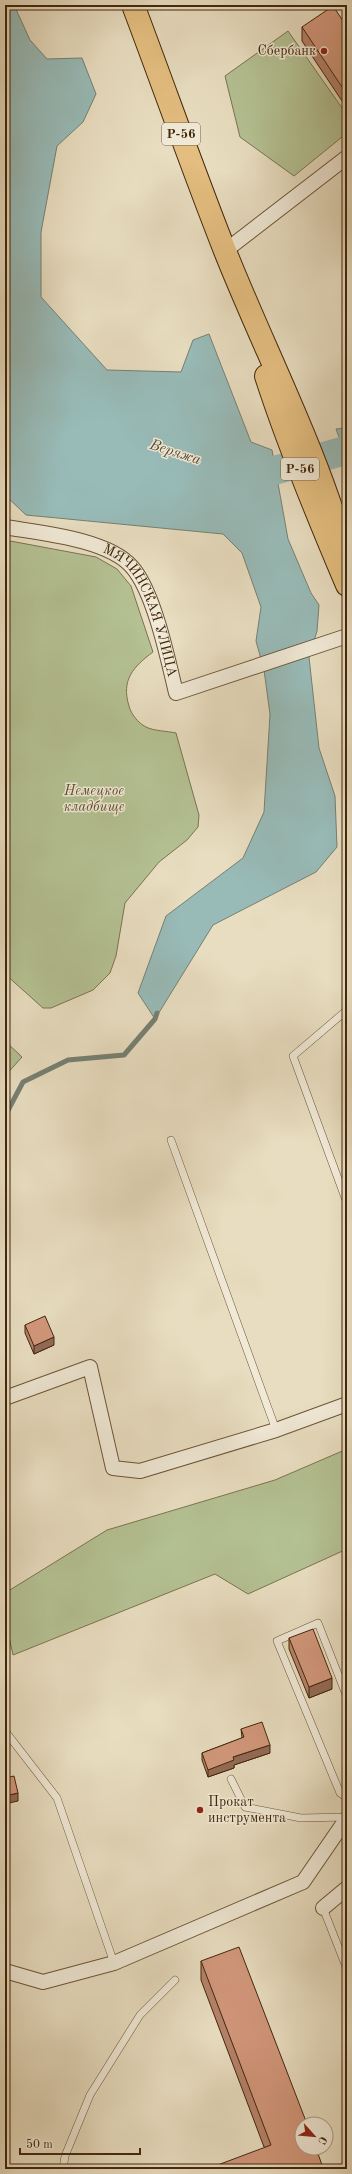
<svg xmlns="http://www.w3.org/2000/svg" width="352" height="2174" font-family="'Old Standard TT',serif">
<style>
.green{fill:#b4c193;stroke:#7b744f}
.water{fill:#98bbb8;stroke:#768073}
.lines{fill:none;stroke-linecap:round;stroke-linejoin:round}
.stream{stroke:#768073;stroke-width:5}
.river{stroke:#98bbb8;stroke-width:29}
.lane-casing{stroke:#6c5438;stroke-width:8}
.street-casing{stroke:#6c5438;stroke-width:16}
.primary-casing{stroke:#42270b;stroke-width:24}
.lane{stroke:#f0e9d6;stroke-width:7}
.street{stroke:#f0e9d6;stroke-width:14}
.primary{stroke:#e4be80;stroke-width:22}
.wall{fill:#b5826a;stroke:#42270b}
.shaded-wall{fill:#936a56;stroke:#42270b}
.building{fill:#d2977b;stroke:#42270b}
.poi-dot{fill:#8f2418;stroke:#f0e9d6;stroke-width:1.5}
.labels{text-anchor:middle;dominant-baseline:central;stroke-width:3;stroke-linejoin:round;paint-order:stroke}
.shield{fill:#f0e9d6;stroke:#766148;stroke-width:1}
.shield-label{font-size:13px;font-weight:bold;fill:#42270b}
.poi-label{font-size:14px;fill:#42270b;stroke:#f0e9d6;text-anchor:end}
.street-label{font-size:14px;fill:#42270b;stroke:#f0e9d6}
.park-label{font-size:14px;font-style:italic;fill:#5e4e2d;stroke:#f0e9d6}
.water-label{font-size:15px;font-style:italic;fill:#584c36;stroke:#f0e9d6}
</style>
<rect width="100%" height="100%" fill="#e8ddc0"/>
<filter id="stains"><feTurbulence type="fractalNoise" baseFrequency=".005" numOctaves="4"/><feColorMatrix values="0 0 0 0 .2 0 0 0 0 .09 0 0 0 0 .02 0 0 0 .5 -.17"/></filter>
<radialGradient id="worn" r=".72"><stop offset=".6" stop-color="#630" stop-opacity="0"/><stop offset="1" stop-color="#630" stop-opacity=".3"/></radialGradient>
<g class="green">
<path d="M288,31L347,115V133L294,176L240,137L225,76Z"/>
<path d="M5,540L96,557L117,569L131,586L153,652C133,667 121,680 129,706C131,714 138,723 146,727C154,731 167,731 176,733L199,815L198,827L187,840L159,862L125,903L116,956L110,973L93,990L51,1008H43L5,974Z"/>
<path d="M5,1041L22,1057L5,1076Z"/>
<path d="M347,1449V1549L248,1594L215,1574L13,1655L5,1618V1593L107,1530L275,1480Z"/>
</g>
<g class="water">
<path d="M5,5H14L30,40L47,59L82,58L96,94L83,122L57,146L41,232V297L107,370L181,372L193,340L209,334L251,442L272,450L288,539L311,593L319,605L317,631L309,657L319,748L335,796L337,847L316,872L213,925L155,1019L138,993L166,916L243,858L264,812L270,714L264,670L256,641L261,607L242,553L223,534L26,515L5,495Z"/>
<path d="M347,428V458L336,429Z"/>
</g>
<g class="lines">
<path class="stream" d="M5,1116L23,1082L68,1060L124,1055L155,1019L157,1013"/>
<path class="river" d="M237,474L248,478L347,450"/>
<defs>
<g id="lane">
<path d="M347,1010L293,1056L347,1203"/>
<path d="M171,1140L276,1430"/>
<path d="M347,1697L318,1623L277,1641L340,1793L347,1798"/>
<path d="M5,1731L57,1798L114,1963"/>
<path d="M231,1779L245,1807L301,1818L347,1817"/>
<path d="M323,1908L347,1969"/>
<path d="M63,2169L65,2156L90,2095L140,2015L175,1980"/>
</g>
<g id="street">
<path d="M225,251L347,157"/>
<path id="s1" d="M5,527C40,533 108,539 132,567C154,592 168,659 176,693L347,636"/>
<path d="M5,1398L90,1367L113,1468L140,1471L276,1430L347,1404"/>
<path d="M323,1908L347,1888"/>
<path d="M5,1971L43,1982L114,1963L303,1882L347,1818"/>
</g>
<g id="primary">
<path d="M133,5C164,87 193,170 225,251C266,354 318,452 347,559"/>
<path d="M266,376C289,447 318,517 347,585"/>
</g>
</defs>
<use href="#lane" class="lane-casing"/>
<use href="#street" class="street-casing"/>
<use href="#primary" class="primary-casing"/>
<use href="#lane" class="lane"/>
<use href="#street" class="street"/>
<use href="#primary" class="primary"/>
</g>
<g class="wall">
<path d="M302,27H347V102L344,104L302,41Z"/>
<path d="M25,1325L54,1345L34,1354L25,1333Z"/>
<path d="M289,1638L332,1689L309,1698L289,1649Z"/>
<path d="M241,1729L270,1753L234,1765V1768L208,1777L202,1760V1753L242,1738Z"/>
<path d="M201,1961L322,2169L264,2147L201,1980Z"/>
</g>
<g class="shaded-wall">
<path d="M347,89V102L344,104V90Z"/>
<path d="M54,1337V1345L34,1354V1346Z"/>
<path d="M332,1678V1689L309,1698V1687Z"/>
<path d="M270,1745V1753L234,1765V1768L208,1777V1770L233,1757Z"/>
<path d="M18,1793V1801L5,1804V1796Z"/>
<path d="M322,2165V2169H311Z"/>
</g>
<g class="building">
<path d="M333,6L347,27V89L344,90L302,27Z"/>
<path d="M45,1316L54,1337L34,1346L25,1325Z"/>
<path d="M313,1629L332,1678L309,1687L289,1638Z"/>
<path d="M262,1722L270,1745L233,1757L234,1760L208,1770L202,1753L244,1737L241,1729Z"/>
<path d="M14,1776L18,1793L5,1796V1778Z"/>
<path d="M239,1947L307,2124H302V2148H316L322,2165L311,2169H207L271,2145L201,1961Z"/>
</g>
<g class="poi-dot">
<circle cx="324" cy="51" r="4"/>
<circle cx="200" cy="1810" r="4"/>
</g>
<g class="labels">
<g class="shield">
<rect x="162" y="123" width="38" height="22" rx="3"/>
<rect x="281" y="458" width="38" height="22" rx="3"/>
</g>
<g class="shield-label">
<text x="181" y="134">Р-56</text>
<text x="300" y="469">Р-56</text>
</g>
<g class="poi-label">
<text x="316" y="51">Сбербанк</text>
<text x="208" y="1802" text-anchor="start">Прокат<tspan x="208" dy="16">инструмента</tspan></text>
</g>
<g class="street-label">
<text stroke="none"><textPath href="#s1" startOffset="177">МЯЧИНСКАЯ УЛИЦА</textPath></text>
</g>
<g class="park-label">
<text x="94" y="791">Немецкое<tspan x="94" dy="16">кладбище</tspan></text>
</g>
<g class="water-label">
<text transform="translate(175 453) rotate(18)">Веряжа</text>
</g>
</g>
<rect width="352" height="2174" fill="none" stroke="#e8ddc0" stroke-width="20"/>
<rect x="6" y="6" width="340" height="2162" fill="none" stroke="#42270b" stroke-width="2"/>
<rect x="10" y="10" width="332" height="2154" fill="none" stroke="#42270b"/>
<g transform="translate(314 2136) rotate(117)"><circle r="19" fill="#f0e9d6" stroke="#aa9b85"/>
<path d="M0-3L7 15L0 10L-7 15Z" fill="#8f2418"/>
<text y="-6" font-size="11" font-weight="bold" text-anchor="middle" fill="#42270b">С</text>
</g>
<path d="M20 2148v6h120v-6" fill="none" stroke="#42270b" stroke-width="2"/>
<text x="26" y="2148" font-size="12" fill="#42270b" stroke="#f0e9d6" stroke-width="3" paint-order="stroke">50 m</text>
<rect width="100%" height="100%" filter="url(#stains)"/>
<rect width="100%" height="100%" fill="url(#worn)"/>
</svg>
